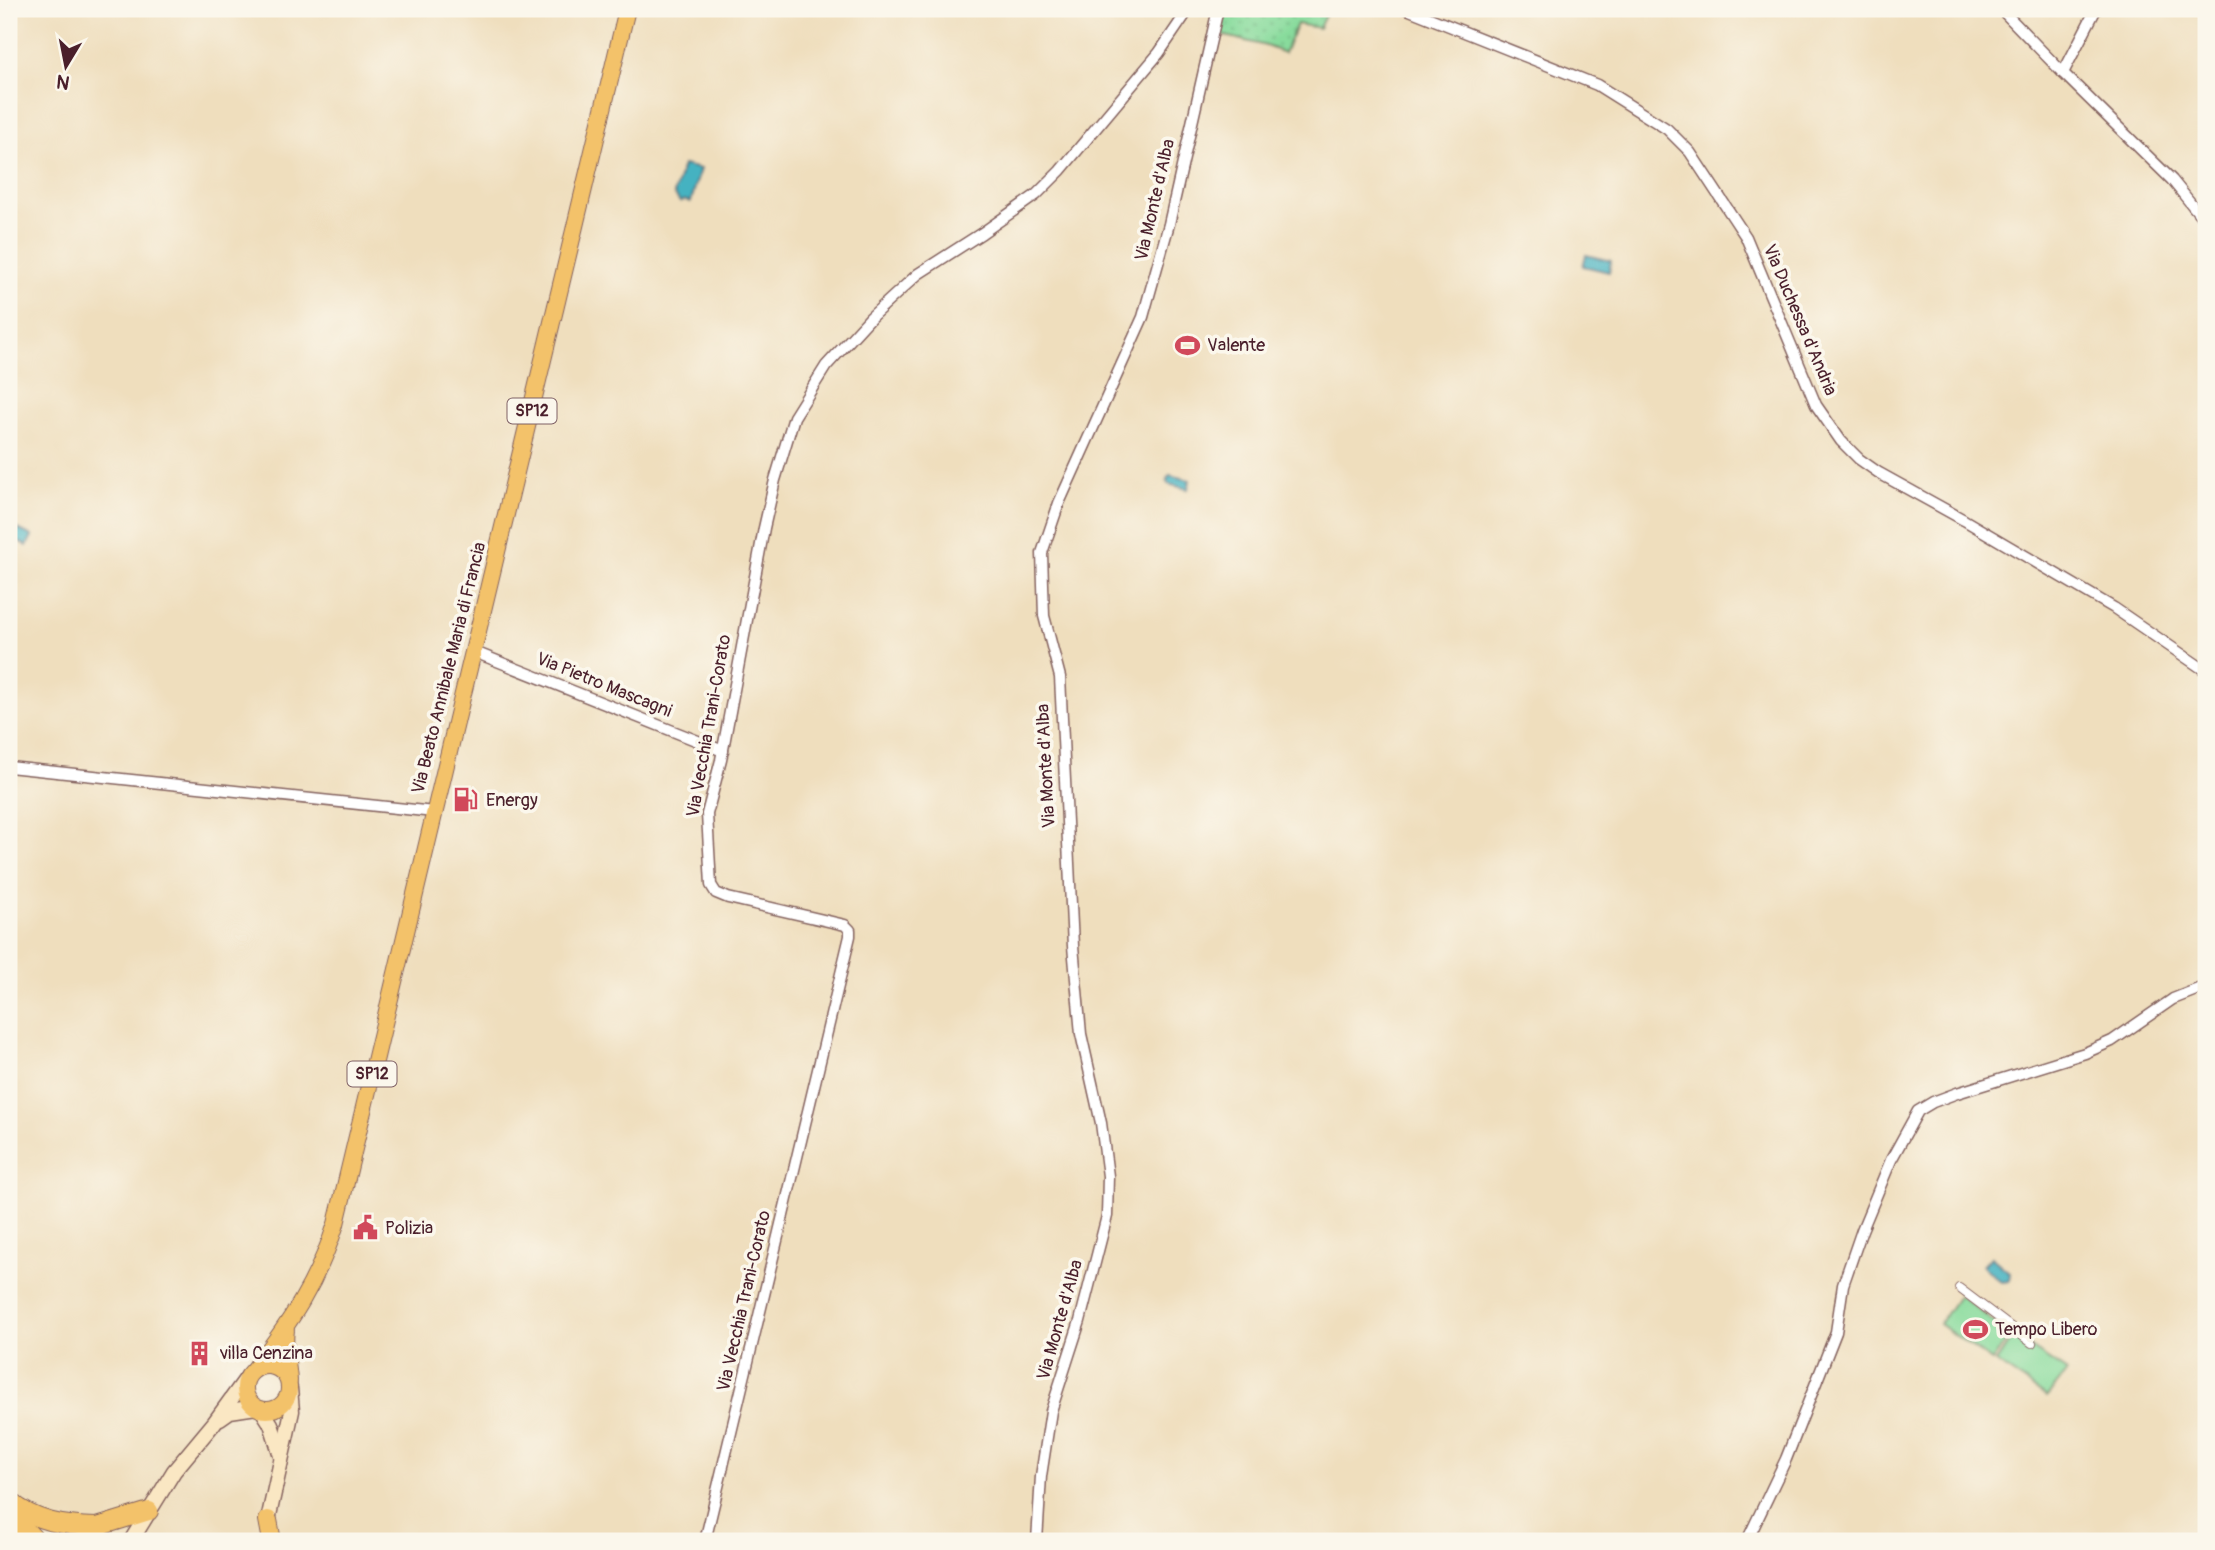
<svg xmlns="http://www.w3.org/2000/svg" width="2215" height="1550" font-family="Pangolin,sans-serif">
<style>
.park{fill:url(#park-dots);stroke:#697d64;stroke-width:2}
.pitch{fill:#88db9c;stroke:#697d64;stroke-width:2}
.water{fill:#45b2c1;stroke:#486876;stroke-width:2}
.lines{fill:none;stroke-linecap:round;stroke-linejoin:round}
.pedestrian-casing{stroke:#84625e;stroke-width:10}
.minor-casing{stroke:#84625e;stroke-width:13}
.secondary-casing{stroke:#84625e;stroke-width:17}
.primary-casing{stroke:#84625e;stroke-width:18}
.trunk-casing{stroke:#84625e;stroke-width:20}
.pedestrian{stroke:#fff;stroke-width:8}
.minor{stroke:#fff;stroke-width:10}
.secondary{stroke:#fae7c3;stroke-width:14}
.primary{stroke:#f3c26a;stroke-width:16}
.trunk{stroke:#f3c26a;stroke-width:18}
.labels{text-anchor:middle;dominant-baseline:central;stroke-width:7;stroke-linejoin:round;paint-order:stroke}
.shield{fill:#fbf7ec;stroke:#7f6065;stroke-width:2}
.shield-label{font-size:16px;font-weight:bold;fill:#4a1f2b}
.street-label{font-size:18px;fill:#4a1f2b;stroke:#fbf7ec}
.poi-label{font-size:18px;fill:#4a1f2b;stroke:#fbf7ec;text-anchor:start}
</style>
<defs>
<pattern id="park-dots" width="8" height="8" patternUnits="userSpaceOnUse" patternTransform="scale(1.75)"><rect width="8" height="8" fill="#88db9c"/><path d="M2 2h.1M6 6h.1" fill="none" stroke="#77bc87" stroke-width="1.8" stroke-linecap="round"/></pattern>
</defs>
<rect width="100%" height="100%" fill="#fbf7ec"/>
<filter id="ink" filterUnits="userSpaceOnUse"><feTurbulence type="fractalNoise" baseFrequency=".0143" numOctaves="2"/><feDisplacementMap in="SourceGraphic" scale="14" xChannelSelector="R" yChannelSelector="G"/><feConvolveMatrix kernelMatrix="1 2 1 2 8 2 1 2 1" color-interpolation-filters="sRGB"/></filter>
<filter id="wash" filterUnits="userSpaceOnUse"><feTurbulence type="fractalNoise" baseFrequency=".00686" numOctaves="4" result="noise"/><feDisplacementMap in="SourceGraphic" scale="28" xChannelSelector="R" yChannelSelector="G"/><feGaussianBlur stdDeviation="1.57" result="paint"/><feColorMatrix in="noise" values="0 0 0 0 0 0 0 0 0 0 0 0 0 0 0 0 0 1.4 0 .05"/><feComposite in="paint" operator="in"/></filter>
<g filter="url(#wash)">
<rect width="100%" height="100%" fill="#efdebd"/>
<path class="park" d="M1224,9H1328L1319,28L1297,24L1284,53L1266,46L1217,34Z"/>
<g class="pitch">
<path d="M1959,1295L2010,1335L1992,1361L1939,1324Z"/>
<path d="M2013,1336L2067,1372L2047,1397L1996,1362Z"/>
</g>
<g class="water">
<path d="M683,165L700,169L691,202L684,200L680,202L674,194Z"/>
<path d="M1586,255L1611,261L1609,272L1583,266Z"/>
<path d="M1170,475L1190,480L1188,489L1168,484L1167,479Z"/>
<path d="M12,526L32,536L27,546L9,537Z"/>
<path d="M1991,1257L2010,1273L2009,1281L2002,1282L1983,1266Z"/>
</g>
</g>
<g filter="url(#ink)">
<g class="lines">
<defs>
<path id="pedestrian" d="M1959,1288L2032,1343"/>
<g id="minor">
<path d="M1407,9L1597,85L1667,129L1690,152L1746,237L1816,405L1841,441L1859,459L1879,473L1964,520L2114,608L2206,671"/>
<path d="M2001,9L2063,73L2172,180L2206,222"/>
<path d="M2063,73L2096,9"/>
<path d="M472,651L723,751"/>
<path d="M9,767L434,812"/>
<path d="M705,1541L850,936V930L845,925L728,898L716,893L711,885L707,814L721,760L764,528L775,480L794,417L826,366L871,317L918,274L982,233L1036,195L1060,171L1159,53L1189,9"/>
<path d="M1037,1541L1041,1476L1051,1411L1080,1321L1107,1216L1108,1176L1101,1123L1081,1034L1073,946L1060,677L1044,616L1042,553L1059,503L1143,317L1169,224L1218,9"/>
<path d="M1747,1541L1786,1459L1836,1332L1843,1285L1862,1230L1891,1160L1918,1111L1933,1102L1957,1093L2085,1053L2112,1041L2173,999L2206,986"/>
</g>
<g id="secondary">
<path d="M262,1410L271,1424L281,1456"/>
<path d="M220,1418L230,1411L256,1407"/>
<path d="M268,1520L292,1411L290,1388"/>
<path d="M131,1541L174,1471L214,1423L248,1376"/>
</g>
<g id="primary">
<path d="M286,1330C283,1348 288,1363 289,1381"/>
<circle cx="267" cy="1388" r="22"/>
<path d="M253,1371C291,1321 316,1285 336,1224L627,9"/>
</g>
<g id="trunk">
<path d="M9,1500C34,1522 64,1526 97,1527L149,1511"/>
<path d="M9,1512L36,1541"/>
<path d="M268,1520L272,1541"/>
<path d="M9,1533L15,1541"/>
</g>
</defs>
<use href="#pedestrian" class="pedestrian-casing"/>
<use href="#minor" class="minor-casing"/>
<use href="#secondary" class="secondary-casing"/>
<use href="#primary" class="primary-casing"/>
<use href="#trunk" class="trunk-casing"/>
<use href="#pedestrian" class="pedestrian"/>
<use href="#minor" class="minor"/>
<use href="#secondary" class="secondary"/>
<use href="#primary" class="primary"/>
<use href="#trunk" class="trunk"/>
</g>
</g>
<defs>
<symbol id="stadium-bare" viewBox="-9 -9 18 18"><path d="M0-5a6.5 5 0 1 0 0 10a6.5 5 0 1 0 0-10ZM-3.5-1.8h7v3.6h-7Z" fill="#d1495b" stroke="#fbf7ec" stroke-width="2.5" paint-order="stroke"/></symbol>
<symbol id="fuel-bare" viewBox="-9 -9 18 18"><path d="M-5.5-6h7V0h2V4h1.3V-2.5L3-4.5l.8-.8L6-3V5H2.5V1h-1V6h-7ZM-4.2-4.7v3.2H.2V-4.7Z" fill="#d1495b" stroke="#fbf7ec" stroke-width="2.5" paint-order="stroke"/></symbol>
<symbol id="civic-bare" viewBox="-9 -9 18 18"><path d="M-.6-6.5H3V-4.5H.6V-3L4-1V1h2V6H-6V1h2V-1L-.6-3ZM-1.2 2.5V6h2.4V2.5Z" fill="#d1495b" stroke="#fbf7ec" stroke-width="2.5" paint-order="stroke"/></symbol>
<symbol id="building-bare" viewBox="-9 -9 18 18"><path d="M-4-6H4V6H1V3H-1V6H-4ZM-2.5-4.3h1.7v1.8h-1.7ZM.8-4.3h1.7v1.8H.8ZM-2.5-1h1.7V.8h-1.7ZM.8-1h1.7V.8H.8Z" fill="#d1495b" stroke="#fbf7ec" stroke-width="2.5" paint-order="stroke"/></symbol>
</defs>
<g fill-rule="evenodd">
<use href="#stadium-bare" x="1170" y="328" width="35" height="35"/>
<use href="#fuel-bare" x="448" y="782" width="35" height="35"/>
<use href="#civic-bare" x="348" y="1210" width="35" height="35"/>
<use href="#stadium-bare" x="1958" y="1312" width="35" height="35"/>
<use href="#building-bare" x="182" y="1336" width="35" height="35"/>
</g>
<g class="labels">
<g class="shield">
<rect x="507.5" y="398.5" width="49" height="25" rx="5"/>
<rect x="347.5" y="1061.5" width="49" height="25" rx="5"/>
</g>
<g class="shield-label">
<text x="532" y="411">SP12</text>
<text x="372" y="1074">SP12</text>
</g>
<g class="street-label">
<text transform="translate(1155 200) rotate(-77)">Via Monte d'Alba</text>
<text transform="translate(1800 320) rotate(67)">Via Duchessa d'Andria</text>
<text transform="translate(449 668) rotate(-76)">Via Beato Annibale Maria di Francia</text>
<text transform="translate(604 685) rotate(22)">Via Pietro Mascagni</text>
<text transform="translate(709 726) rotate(-80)">Via Vecchia Trani-Corato</text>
<text transform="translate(1046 766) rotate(-93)">Via Monte d'Alba</text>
<text transform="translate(744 1301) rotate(-77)">Via Vecchia Trani-Corato</text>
<text transform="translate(1060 1320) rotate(-74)">Via Monte d'Alba</text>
</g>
<g class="poi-label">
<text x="1207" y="345">Valente</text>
<text x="486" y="800">Energy</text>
<text x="385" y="1228">Polizia</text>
<text x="1995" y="1329">Tempo Libero</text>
<text x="220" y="1353">villa Cenzina</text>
</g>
</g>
<rect width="2215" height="1550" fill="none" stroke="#fbf7ec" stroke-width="35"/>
<g transform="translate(66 66) rotate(190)" stroke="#fbf7ec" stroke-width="5" paint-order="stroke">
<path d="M0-5L12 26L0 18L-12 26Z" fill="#4a1f2b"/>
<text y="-10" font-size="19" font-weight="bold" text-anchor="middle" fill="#4a1f2b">N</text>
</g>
</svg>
